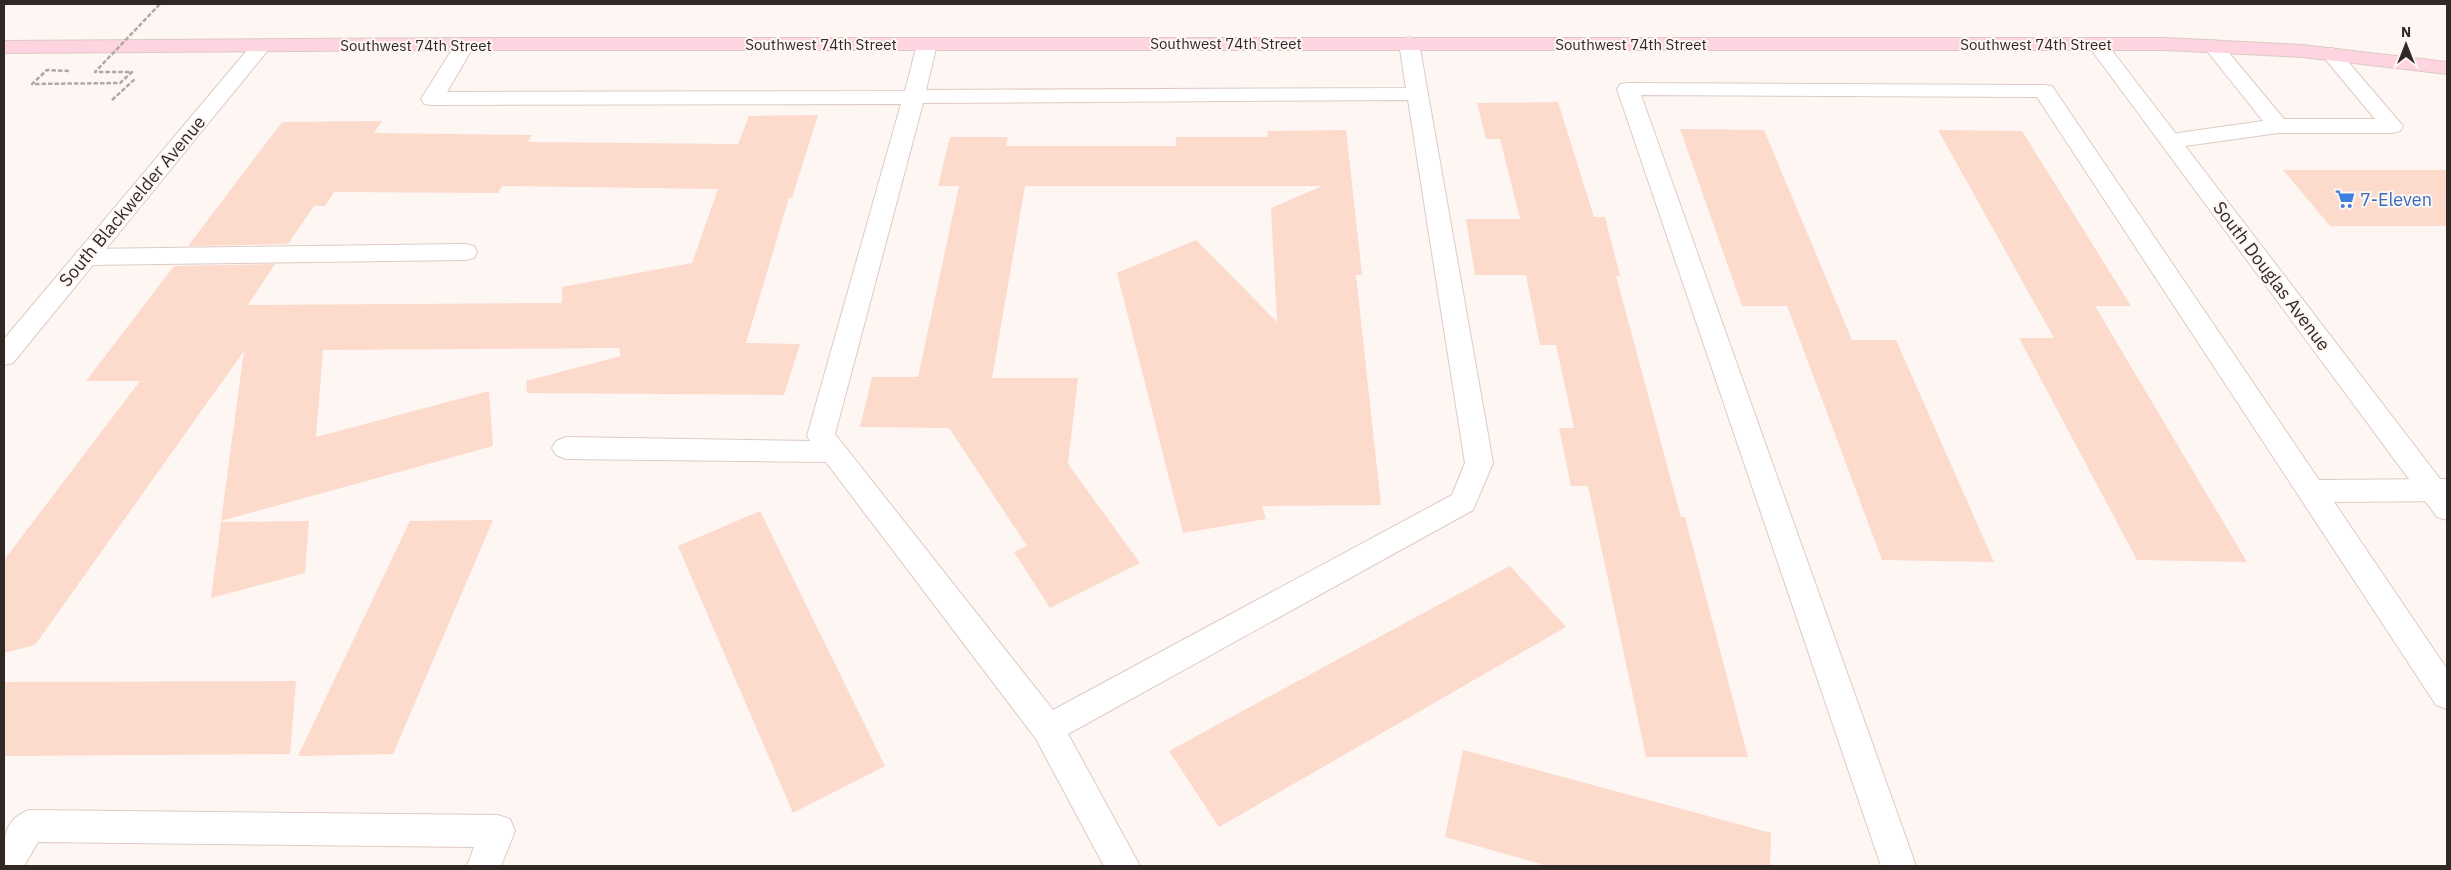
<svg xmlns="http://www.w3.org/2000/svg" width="2451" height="870" font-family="'IBM Plex Sans',sans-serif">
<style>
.building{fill:#fcdacc}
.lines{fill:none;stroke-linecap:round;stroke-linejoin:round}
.service-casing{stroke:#ddcbc3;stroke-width:2}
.minor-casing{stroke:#ddcbc3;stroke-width:2}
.secondary-casing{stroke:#ddcbc3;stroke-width:2}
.path{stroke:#afa8a5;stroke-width:2.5;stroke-dasharray:4.5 2;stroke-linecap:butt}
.service{fill:#fff;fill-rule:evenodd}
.minor{fill:#fff;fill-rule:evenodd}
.secondary{fill:#fed4e1;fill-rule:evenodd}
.path-bridge{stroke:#afa8a5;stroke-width:2.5;stroke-dasharray:4.5 2;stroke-linecap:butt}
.labels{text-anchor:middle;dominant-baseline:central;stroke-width:4;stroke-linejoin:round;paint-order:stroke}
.far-street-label{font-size:15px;fill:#2f2825;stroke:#fef6f3}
.shop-label{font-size:18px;fill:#366cbe;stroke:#fef6f3;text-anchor:start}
.street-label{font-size:18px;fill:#2f2825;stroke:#fef6f3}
</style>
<rect width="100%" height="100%" fill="#fef6f3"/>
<g class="building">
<path d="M1558,102L1594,217H1605L1620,276H1616L1681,517H1685L1748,757H1646L1588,486H1571L1559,428H1574L1556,345H1540L1526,275H1475L1466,219H1520L1500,139H1486L1477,103Z"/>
<path d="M818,115L792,198H789L746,343L800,344L784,395L527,393L526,381L621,356L619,348L323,350L316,437L489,391L493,446L221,521L244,351L35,645L4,653V560L140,381H86L174,266L275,264L248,305L562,303V287L692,263L718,189L502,186L498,193L334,192L325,206H314L288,244L188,246L282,122L382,121L374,133L532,135L528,142L738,144L749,116Z"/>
<path d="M1680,129L1764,130L1852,340H1896L1994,562L1882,560L1787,306H1742Z"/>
<path d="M1346,130L1362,275H1356L1381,505L1262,506L1266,519L1183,533L1117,273L1196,240L1277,322L1271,208L1322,186H1025L992,378H1078L1068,464L1140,563L1050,608L1014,552L1027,546L949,428L860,427L872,377H918L959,186H938L950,137H1008L1006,146H1176V137H1268L1267,131Z"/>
<path d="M1938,130L2022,131L2131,306H2095L2247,562L2137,560L2019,338H2054Z"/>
<path d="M2283,170H2447V226H2330Z"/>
<path d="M760,511L885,766L793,813L678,546Z"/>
<path d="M493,520L393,754L298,756L410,521Z"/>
<path d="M309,521L305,573L211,598L221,522Z"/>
<path d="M1510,566L1566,627L1219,827L1169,751Z"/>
<path d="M296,681L290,754L4,756V682Z"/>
<path d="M1463,750L1771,833L1770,866H1548L1445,837Z"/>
</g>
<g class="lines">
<defs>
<g id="service">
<path d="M1409,37L1416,39L1419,43L1493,463L1473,510L1068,734L1140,866H1104L1036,739L826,462L566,459L556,455L552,448L556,441L566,437L810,441L807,436L901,104L432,105L424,104L421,99L458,40L465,38L472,40L475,44L447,92L905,91L917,44L920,40L927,38L934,40L937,44L926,90L1406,88L1399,43L1402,39ZM1408,100L1465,463L1452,495L1053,710L835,434L923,103Z"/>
<path d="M2213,40L2220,42L2284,119H2375L2321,54L2324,50L2331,48L2338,50L2403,126L2400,131L2392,133H2278L2171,148L2163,146L2160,141L2163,136L2171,134L2263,121L2203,46L2206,42Z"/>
<path d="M1628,83L2044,85L2052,86L2319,480L2447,479V501L2334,502L2447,669V709L2436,705L2037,97L1641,95L1916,866H1881L1617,89L1620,84Z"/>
<path d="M465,244L474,246L477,252L474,258L465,260L86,265L77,263L74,257L77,251L86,249Z"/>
<path d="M29,810L498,815L510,819L515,831L501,866H467L474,847L38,842L24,866H4C4,841 2,820 29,810Z"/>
</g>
<g id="minor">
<path d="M2097,38L2104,40L2447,488V520L2437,517L2090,48L2087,44L2090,40Z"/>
<path d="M261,40L268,42L271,46L268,50L13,363L4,365V339L254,42Z"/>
</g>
<path id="secondary" d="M465,38H2166L2302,45L2447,62V74L2302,57L2166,50H465L4,53V41Z"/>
</defs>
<use href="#service" class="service-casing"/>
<use href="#minor" class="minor-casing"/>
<use href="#secondary" class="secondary-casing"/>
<path class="path" d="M112,100L136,78"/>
<use href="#service" class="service"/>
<use href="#minor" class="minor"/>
<use href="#secondary" class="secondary"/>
<path class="path-bridge" d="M69,71L47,70L32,84L120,83L132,72H95L160,4"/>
</g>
<defs>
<symbol id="supermarket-bare" viewBox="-9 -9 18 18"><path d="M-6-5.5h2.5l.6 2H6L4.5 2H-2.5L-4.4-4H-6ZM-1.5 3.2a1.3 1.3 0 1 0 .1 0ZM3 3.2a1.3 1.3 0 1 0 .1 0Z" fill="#3f7fe0" stroke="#fef6f3" stroke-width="2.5" paint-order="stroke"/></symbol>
</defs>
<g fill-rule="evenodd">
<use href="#supermarket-bare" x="2331" y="185" width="28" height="28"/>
</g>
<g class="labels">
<g class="far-street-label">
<text x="1226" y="43">Southwest 74th Street</text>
<text x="821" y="44">Southwest 74th Street</text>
<text x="1631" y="44">Southwest 74th Street</text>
<text x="2036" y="44">Southwest 74th Street</text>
<text x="416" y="45">Southwest 74th Street</text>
</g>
<g class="shop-label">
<text x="2360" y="199">7-Eleven</text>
</g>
<g class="street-label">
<text transform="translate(132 201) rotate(-50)">South Blackwelder Avenue</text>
<text transform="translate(2272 276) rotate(53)">South Douglas Avenue</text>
</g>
</g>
<rect width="2451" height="870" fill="none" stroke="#2f2825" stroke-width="10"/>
<g transform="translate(2406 45)" stroke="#fef6f3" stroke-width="4" paint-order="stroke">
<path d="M0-4L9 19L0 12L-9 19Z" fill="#2f2825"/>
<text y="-8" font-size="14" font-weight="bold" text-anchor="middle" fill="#2f2825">N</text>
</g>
</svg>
